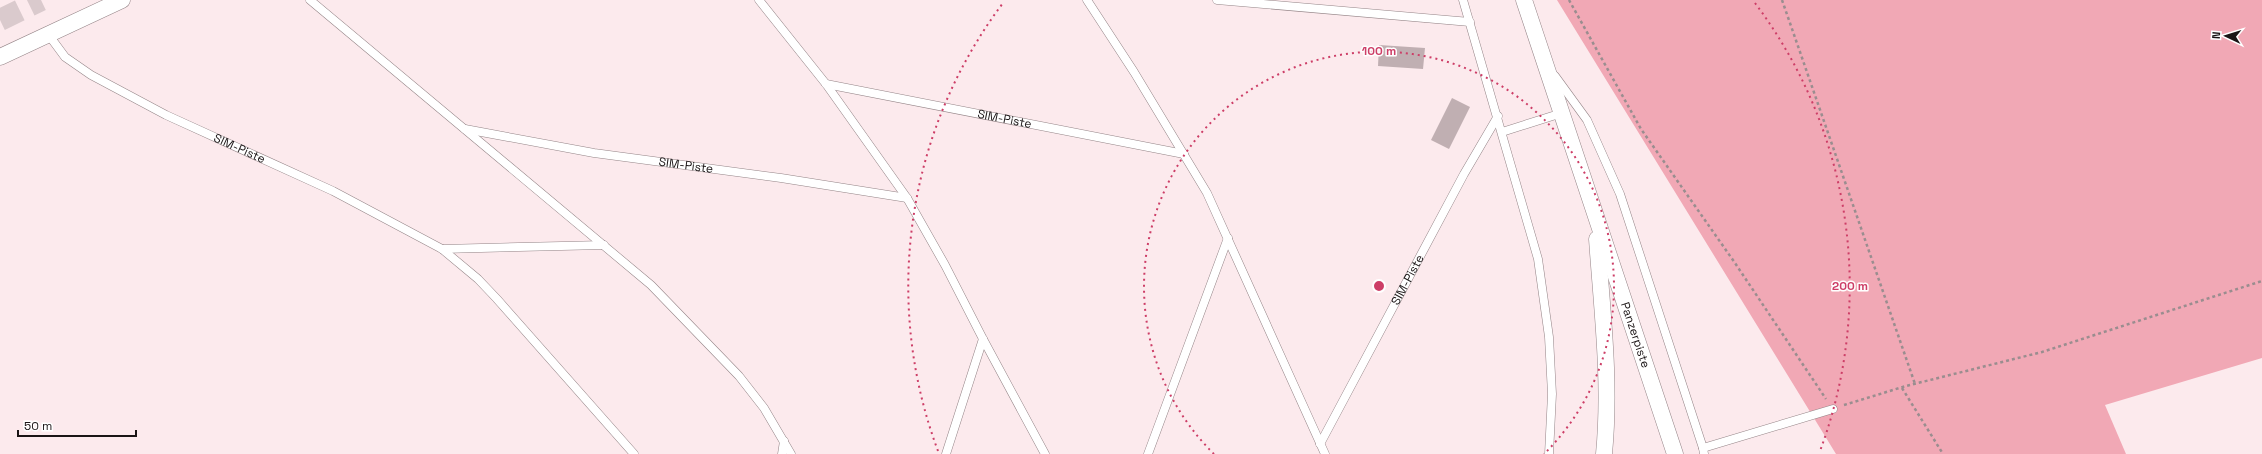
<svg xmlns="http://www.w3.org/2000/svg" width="2262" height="454" font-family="'Space Grotesk',sans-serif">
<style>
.green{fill:#f1a8b5}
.building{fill:#c0afb2}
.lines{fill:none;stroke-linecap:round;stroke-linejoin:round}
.highway-tunnel{stroke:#dacacd;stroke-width:22;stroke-dasharray:22 11;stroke-linecap:butt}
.lane-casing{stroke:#948487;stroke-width:9}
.street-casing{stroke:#948487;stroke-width:17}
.path{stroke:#9a8d8f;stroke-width:2.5;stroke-dasharray:3 3;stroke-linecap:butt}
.lane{stroke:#fff;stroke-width:8}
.street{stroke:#fff;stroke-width:16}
.ring{fill:none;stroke:#cd3e67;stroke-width:2;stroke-dasharray:2 4}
.labels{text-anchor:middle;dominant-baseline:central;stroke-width:3;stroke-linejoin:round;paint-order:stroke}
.street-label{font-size:12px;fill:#1a1415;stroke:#fff}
.centre{fill:#cd3e67;stroke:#fff;stroke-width:2}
.ring-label{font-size:12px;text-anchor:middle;font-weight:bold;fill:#cd3e67;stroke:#fff;stroke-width:3;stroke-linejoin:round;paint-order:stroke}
</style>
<rect width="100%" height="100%" fill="#fceaed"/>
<path class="green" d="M1557,0H2262V358L2105,405L2126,454H1836Z"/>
<g class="building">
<path d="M1379,45L1425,48L1423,69L1378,66Z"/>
<path d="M1452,98L1470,107L1449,149L1431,140Z"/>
</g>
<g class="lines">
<path class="highway-tunnel" d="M0,20L41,0"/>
<defs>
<g id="lane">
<path d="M310,0L651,285L739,376L764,408L791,454"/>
<path d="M759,0L826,84L907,198L945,265L983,339L1045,454"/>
<path d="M1087,0L1134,72L1207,193L1325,454"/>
<path d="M1217,0L1470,22"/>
<path d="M1463,0L1538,259L1549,337L1552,394L1549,454"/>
<path id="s1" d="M48,34L65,57L91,75L166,115L333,191L442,249L478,279L497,299L634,454"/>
<path d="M1555,76L1587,120L1620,194L1703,448"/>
<path id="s2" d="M826,84L1184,154"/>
<path id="s3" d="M465,129L594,153L781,178L907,198"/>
<path d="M1502,132L1562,113"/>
<path d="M442,249L604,245"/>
<path id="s4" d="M1320,444L1464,174L1498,116"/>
<path d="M782,454L784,441"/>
<path d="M946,454L983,339"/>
<path d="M1148,454L1228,238"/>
<path d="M1704,454L1703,448L1833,409"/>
</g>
<g id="street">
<path id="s5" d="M1524,0L1675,454"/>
<path d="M0,57L122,0"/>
<path d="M1597,239C1602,310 1611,382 1604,454"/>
</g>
</defs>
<use href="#lane" class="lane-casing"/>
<use href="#street" class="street-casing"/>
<g class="path">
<path d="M1569,0L1641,129L1735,263L1826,399"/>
<path d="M1782,0L1915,384"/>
<path d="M1902,388L1943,454"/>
<path d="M1844,405L1906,386L2042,352L2262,281"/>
</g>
<use href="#lane" class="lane"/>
<use href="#street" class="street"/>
</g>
<g class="ring">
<path d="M1214 454A235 235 0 1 1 1544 454"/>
<path d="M938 451A471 471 0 0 1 1003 3M1755 3A471 471 0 0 1 1820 451"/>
</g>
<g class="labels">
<g class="street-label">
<text stroke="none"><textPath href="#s2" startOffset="182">SIM-Piste</textPath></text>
<text stroke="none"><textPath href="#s1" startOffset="226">SIM-Piste</textPath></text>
<text stroke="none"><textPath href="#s3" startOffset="224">SIM-Piste</textPath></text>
<text stroke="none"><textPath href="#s4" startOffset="186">SIM-Piste</textPath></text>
<text stroke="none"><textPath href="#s5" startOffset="353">Panzerpiste</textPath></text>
</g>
</g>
<circle cx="1379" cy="286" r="6" class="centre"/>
<g class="ring-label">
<text x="1379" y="55">100 m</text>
<text x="1850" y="290">200 m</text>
</g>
<g transform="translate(2226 36) rotate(274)" stroke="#ffffff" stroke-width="3" paint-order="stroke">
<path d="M0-3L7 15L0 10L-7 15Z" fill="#1a1415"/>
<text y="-6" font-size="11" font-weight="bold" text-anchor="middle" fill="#1a1415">N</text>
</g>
<path d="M18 430v6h118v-6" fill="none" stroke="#1a1415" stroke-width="2"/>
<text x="24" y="430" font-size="12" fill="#1a1415" stroke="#ffffff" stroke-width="3" paint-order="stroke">50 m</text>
</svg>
